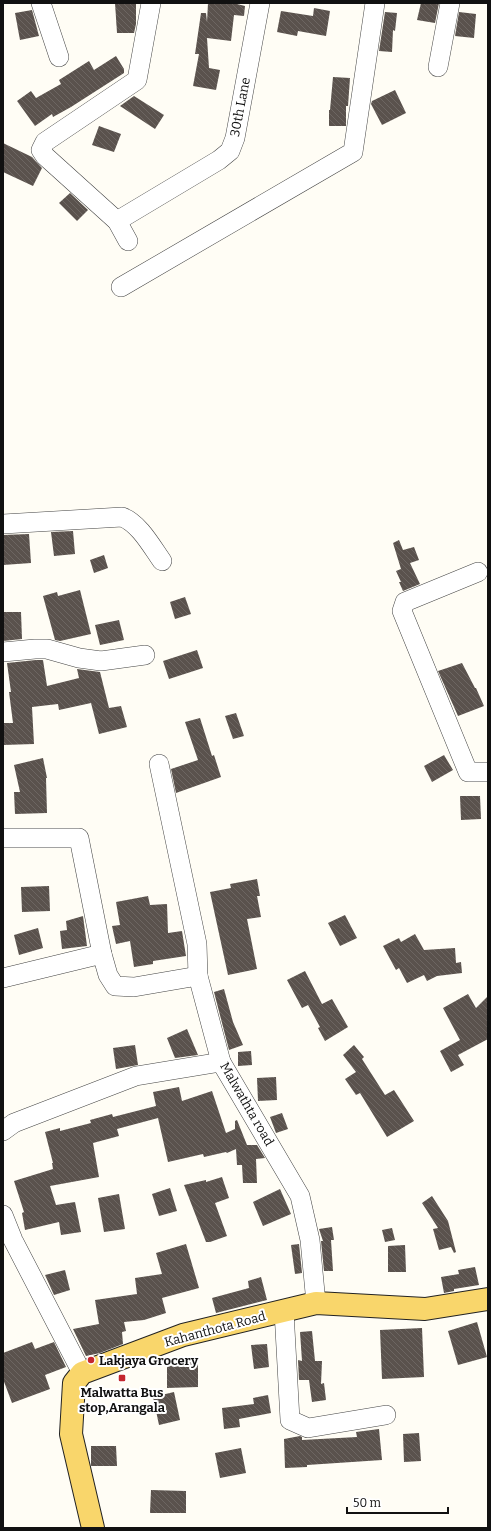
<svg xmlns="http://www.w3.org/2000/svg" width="491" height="1531" font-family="Bitter,serif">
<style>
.building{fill:url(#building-back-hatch)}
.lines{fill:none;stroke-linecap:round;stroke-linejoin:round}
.minor-casing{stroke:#444;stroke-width:20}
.major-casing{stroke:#222;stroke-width:24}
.minor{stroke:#fff;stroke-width:19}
.major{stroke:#f9d66b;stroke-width:22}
.poi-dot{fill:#c4262e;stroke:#fff;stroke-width:1.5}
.labels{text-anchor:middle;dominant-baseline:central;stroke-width:4;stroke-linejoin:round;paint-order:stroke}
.street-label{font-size:13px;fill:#111;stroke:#fff}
.poi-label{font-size:13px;font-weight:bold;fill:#111;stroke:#fff;text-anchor:start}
</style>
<defs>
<pattern id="building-back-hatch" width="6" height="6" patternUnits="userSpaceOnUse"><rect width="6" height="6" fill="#5a524d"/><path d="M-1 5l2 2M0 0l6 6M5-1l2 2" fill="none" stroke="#6d6662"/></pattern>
</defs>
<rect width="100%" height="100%" fill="#fffdf5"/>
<g class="building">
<path d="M115,3H136V24L134,33H117Z"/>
<path d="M208,3H233L245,6L244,16L234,15L231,41L207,38L209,68L220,70L216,90L193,86L199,54H195L201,13H206L207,22Z"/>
<path d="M421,3H439L435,23L417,20Z"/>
<path d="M314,8L330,11L326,36L298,31L297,36L277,32L281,11L313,16Z"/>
<path d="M32,10L39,36L20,40L15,13Z"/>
<path d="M385,12L397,13L395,31L393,30L392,52L379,51Z"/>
<path d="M459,12L476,14L474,38L455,36Z"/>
<path d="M116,56L124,69V73L71,107L53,117L52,114L35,126L17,101L31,91L36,98L61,84L59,80L89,61L94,70Z"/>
<path d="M333,77L350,78L348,106H346V126H329V110H330Z"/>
<path d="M395,90L406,113L382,125L371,104L372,101Z"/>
<path d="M134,96L164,115L155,129L120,106Z"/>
<path d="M99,126L121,134L114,152L92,145Z"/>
<path d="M3,143L32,157L42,168L33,186L3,172Z"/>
<path d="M70,193L88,210L77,221L59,203Z"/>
<path d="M73,531L75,554L54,556L51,532Z"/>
<path d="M29,534L31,563L3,565V535Z"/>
<path d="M399,540L403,550L414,547L419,560L410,563L420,584L403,591L399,582H401L396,571L401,569L393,543Z"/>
<path d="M104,555L108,568L94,573L90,560Z"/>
<path d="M80,590L91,634L60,641L55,640L43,596L57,592L58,596Z"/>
<path d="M185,597L191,614L175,619L170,602Z"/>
<path d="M3,612H21L22,639L3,641Z"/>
<path d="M119,620L124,640L100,645L95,625Z"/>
<path d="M197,650L203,668L169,679L163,661Z"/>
<path d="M36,660H43L47,686L79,678L77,669L100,672L109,708L121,706L127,727L99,734L91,703L59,710L58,704L32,707L34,744L3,745V723H13L9,692H11L7,663Z"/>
<path d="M462,663L475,688H476L484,706L458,716L438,671Z"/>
<path d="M236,713L244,736L233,739L225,716Z"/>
<path d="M200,718L212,756L214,755L221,777L176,793L171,769L198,760L185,722Z"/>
<path d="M444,755L453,770L432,782L424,766Z"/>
<path d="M43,758L47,778H46L47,813L15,814L14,792H20L14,765Z"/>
<path d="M460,796H480L481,819L461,820Z"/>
<path d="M257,879L260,896H257L261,917L247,919L257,969L228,975L210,892L231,888L230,884Z"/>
<path d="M49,886L50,911L22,912L21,887Z"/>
<path d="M148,896L150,905L167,904L168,933L182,931L186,956L153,961V964L134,967L130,941L116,944L112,926L120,925L116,902Z"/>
<path d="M345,915L357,938L340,946L328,923Z"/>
<path d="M83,916L87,946L62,949L60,931L67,930L66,921Z"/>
<path d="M38,928L43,948L19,955L14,935Z"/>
<path d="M415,934L424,950L455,948L456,963L461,962L462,973L437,976L427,981L424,975L407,983L399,968L396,970L383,946L399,938L401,942Z"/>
<path d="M305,971L322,1004L332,999L348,1027L325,1041L318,1028L320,1027L308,1005L302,1008L287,980Z"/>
<path d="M224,989L233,1022L243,1045L229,1050L214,992Z"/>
<path d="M468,994L476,1008L488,996V1039L458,1055L464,1065L451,1072L440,1051L460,1040L443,1008Z"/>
<path d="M187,1029L198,1055L175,1058L167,1038Z"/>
<path d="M135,1045L138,1065L116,1069L113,1048Z"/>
<path d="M354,1045L364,1057L362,1059L385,1095L394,1090L414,1121L387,1137L360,1093L356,1095L345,1079L356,1072L343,1055Z"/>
<path d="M251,1051L252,1065L238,1066V1052Z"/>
<path d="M276,1077L277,1100L258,1101L257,1078Z"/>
<path d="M179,1087L182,1101L212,1091L226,1133L235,1129V1121L237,1120L247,1145H257L265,1158L256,1159L257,1183H243L242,1165H237L236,1149L227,1153L226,1152L204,1157L203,1154L168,1162L158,1118L117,1129L119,1136L93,1143L99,1177L50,1186L56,1205L75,1202L81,1232L61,1235L59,1222L25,1230L22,1213L24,1212L14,1181L53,1169L52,1163H53L45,1132L60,1128V1131L91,1123L90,1120L112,1114L113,1117L156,1106L153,1092Z"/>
<path d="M282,1113L288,1129L276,1133L270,1117Z"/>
<path d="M222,1177L229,1198L215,1203L227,1236L210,1242H206L184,1185L206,1180V1182Z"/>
<path d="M170,1188L177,1211L159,1216L152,1194Z"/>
<path d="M280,1189L291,1214L263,1226L253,1202Z"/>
<path d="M119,1194L125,1229L104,1232L98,1198Z"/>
<path d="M432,1196L448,1221L456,1252L454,1253L451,1247L439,1250L433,1229L438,1228L422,1203Z"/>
<path d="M332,1227L334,1240H331L333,1271H324L321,1241H323L319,1229Z"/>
<path d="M392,1228L395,1240L385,1242L382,1230Z"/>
<path d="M186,1244L199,1288L162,1298L166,1313L144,1320L124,1322L126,1331L122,1332L123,1344L100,1353L86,1356L73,1329L99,1324L95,1300L137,1294L135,1278L162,1274L156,1253Z"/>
<path d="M299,1244L302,1273L295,1274L291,1245Z"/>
<path d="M405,1245L406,1272H388V1246Z"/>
<path d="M475,1267L479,1285L454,1289V1291L444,1293L441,1277L459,1274L458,1270Z"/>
<path d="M65,1270L70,1290L54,1295L45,1275Z"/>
<path d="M261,1277L267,1300L216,1313L212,1298L249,1288L248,1281Z"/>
<path d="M477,1322L487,1357L458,1365L448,1331Z"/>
<path d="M422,1328L424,1377L382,1379L380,1330Z"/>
<path d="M312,1331L315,1361H322L321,1384L324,1383L326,1400L312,1402L309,1380H299L298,1360L302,1361L300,1332Z"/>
<path d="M32,1342L35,1349L54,1342L66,1367L45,1375L50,1389L12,1403L3,1379V1353Z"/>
<path d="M267,1344L269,1367L254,1369L251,1345Z"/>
<path d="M167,1359H198V1387L167,1388Z"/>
<path d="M174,1392L180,1420L159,1425L153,1397Z"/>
<path d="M268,1395L271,1413L239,1419L240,1427L224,1429L222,1408L254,1404L253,1398Z"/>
<path d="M379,1429L382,1460L307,1465V1467L285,1468L284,1439L300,1436L302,1437V1440L357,1437L356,1432Z"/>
<path d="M419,1433L421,1461L404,1462L403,1434Z"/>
<path d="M91,1446H116L117,1466H91Z"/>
<path d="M241,1448L246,1473L220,1478L215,1453Z"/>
<path d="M151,1490L186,1491V1513H150Z"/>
</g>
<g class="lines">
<defs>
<g id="minor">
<path d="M41,3L59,57"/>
<path d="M438,67L450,3"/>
<path d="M117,221L219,160L230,151L235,138L260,3"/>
<path d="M128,241L117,221L45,156L41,150L45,142L137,80L151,3"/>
<path d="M121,287L353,152L375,3"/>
<path d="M3,524L122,517C139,523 152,547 162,561"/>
<path d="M478,572L405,602L402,611L468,772H488"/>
<path d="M3,652L35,649H47L79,658L101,661L145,655"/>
<path d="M159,764L197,944L198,976"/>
<path d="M3,838H79L102,954"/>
<path d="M3,978L102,954L108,975L115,986L134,987L198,976L221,1062L300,1196L310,1240L316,1303"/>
<path d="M3,1131L14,1123L136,1076L221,1062"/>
<path d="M3,1215L13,1240L82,1373"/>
<path d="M284,1311L290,1420L308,1428L386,1415"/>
</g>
<path id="major" d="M93,1528L71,1434L74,1383L82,1373L183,1335L316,1303L425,1309L488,1299"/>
</defs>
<use href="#minor" class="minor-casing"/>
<use href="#major" class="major-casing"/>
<use href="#minor" class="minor"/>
<use href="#major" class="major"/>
</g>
<g class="poi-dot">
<circle cx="91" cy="1360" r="4"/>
<rect x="118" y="1374" width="8" height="8" rx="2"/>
</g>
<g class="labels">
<g class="street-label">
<text transform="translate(240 107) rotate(-79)">30th Lane</text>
<text transform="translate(247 1104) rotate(60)">Malwathta road</text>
<text transform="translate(215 1329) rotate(-15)">Kahanthota Road</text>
</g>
<g class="poi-label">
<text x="99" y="1360">Lakjaya Grocery</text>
<text x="122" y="1392" text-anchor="middle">Malwatta Bus<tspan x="122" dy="15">stop,Arangala</tspan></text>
</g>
</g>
<rect width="491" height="1531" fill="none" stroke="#111111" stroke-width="8"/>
<path d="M347 1507v6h101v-6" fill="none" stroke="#111111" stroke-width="2"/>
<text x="353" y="1507" font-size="12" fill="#111111" stroke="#ffffff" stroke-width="3" paint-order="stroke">50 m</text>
</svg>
